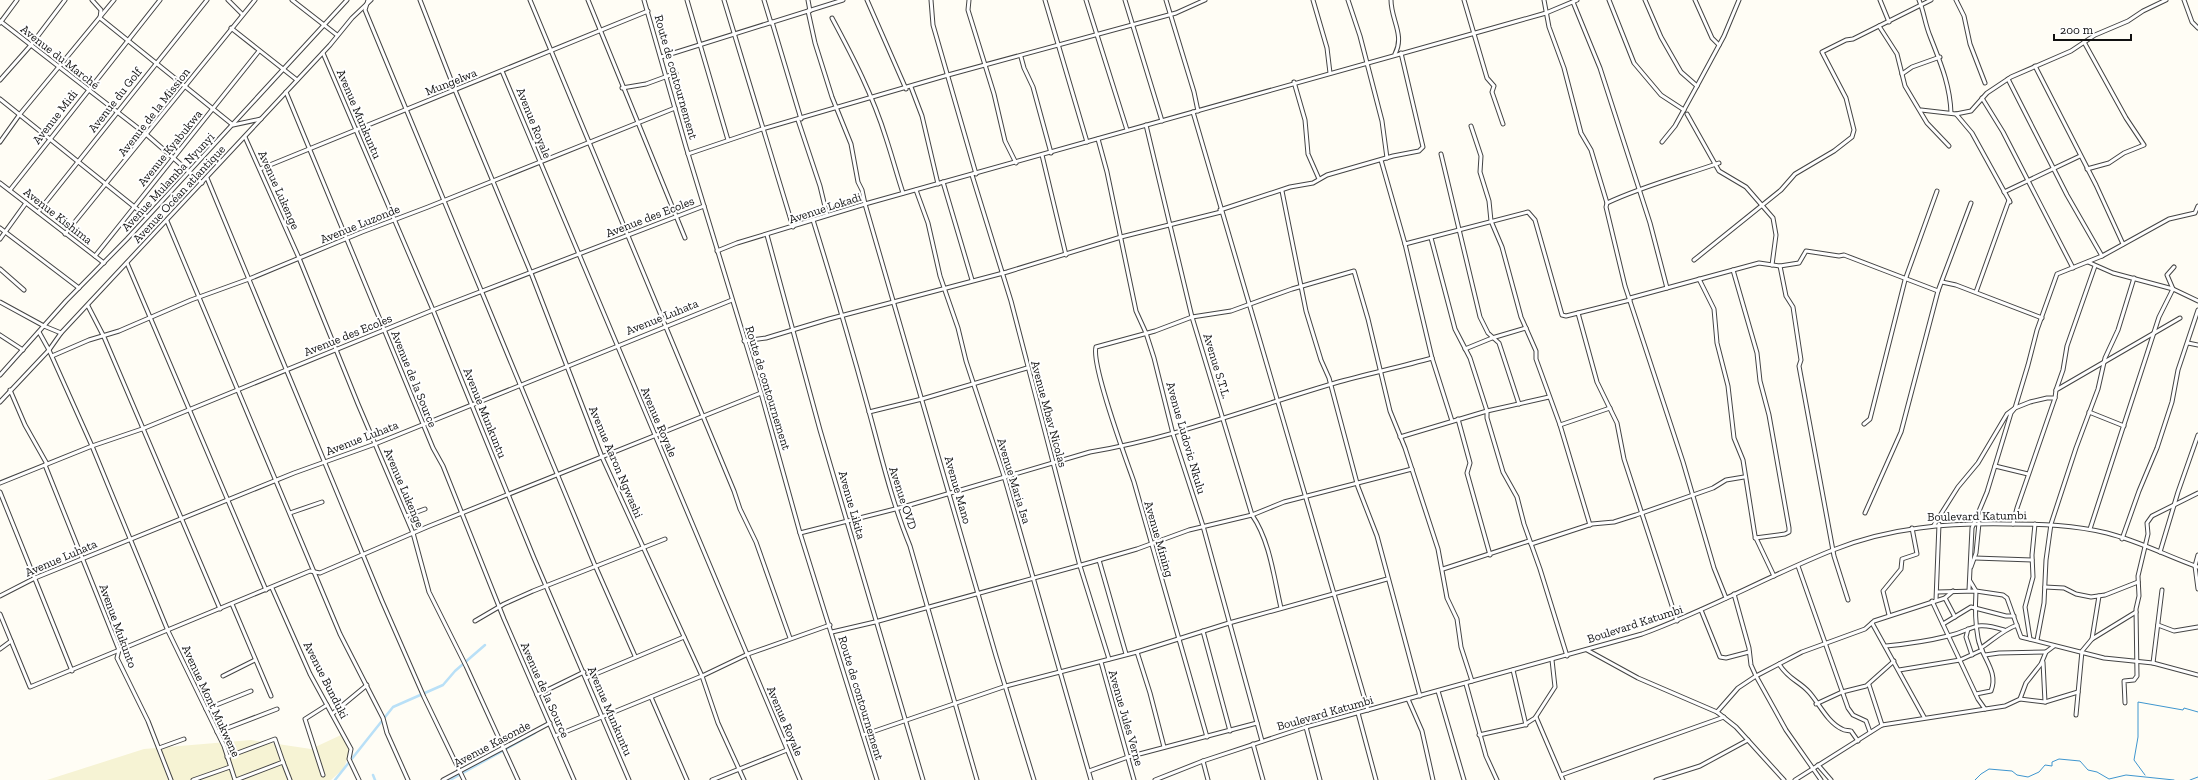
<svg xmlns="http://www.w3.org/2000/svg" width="2198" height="780" font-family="'Zilla Slab',serif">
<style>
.farmland{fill:#f6f3d4}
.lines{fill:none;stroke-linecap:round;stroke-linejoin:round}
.stream{stroke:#3f96cf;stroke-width:1}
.canal{stroke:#b9e0f7;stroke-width:2.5}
.minor-casing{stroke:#444;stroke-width:5}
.minor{stroke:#fff;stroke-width:3}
.labels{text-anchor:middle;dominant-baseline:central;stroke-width:4;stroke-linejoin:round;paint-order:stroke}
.street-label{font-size:12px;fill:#111;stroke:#fff}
</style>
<rect width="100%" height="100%" fill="#fffdf5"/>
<path class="farmland" d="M341,735L350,751L344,768L331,780H47L144,749L251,740L311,749Z"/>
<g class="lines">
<g class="stream">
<path d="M2145,775L2134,760L2138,737V702L2183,710L2184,708L2198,712"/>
<path d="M1975,780L1981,774L1989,769L2012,771L2017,775L2028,777L2039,772L2045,765L2052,766V762L2059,759L2080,761L2088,770L2097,772L2109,779L2126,775L2174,780"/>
<path d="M2190,780L2198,777"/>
</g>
<g class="canal">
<path d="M373,775L375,780"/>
<path d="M335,780L393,707L443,685L455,671L485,645"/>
<path d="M450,780L535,733"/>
</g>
<defs>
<g id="minor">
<path d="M92,0L101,10L100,18L233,125L261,119"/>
<path d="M228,0L242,14"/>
<path d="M292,0L337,35"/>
<path d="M368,0L365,10L594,563L635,656"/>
<path d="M420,0L455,90L531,273L602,457L702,676L718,723L744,780"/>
<path d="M530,0L734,491L740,509L756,542L790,638"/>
<path d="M588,0L685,238"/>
<path d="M644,0L686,147L761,393L800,533L877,780"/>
<path d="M687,0L728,140"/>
<path d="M724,0L793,227"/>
<path d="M764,0L771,23"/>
<path d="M808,0L810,11"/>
<path d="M867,0L906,89"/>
<path d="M931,0L933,25L976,174"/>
<path d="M969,0L968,10L994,94L1005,141L1016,163"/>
<path d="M1045,0L1087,142"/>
<path d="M1086,0L1127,130"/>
<path d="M1125,0L1162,121"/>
<path d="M1166,0L1194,92L1198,111"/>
<path d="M1313,0L1327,48L1330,73"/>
<path d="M1348,0L1360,36L1382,121L1387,158"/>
<path d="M1391,0C1391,20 1405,35 1395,54"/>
<path d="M1464,0L1487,78L1494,86L1492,92L1503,124"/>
<path d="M1544,0L1549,27L1564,68L1581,133L1591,150L1607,203L1606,207L1625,286L1683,462L1714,568L1726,598"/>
<path d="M1609,0L1634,63L1661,95L1684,110"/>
<path d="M1645,0L1661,37L1681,72L1697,86"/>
<path d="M1695,0L1712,38L1719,45"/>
<path d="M1880,0L1889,22"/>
<path d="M1919,0C1924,12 1925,24 1930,36C1940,62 1950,84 1951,113"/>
<path d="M1956,0L1964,16L1970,44L1985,83"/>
<path d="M2184,0L2192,22L2198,28"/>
<path d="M1573,2L1600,68L1650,223L1667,288"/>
<path d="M808,11L815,43L832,97L851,144L858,182L862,190L865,204L996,656L1034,780"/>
<path d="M832,18C853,57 873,96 886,138C892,156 897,175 903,193"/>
<path d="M0,21L147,135L202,183"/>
<path d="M772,22L801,119"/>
<path d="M0,23L17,0"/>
<path d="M1879,26L1897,54L1905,86L1927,123L1949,146"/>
<path d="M231,28L297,80"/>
<path d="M2084,42L2126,118L2144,145L2124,153L2109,163L2087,169"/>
<path d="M323,53L433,310L534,558L629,780"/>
<path d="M661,57L843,0"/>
<path d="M1021,57L1024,68L1033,87L1051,153"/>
<path d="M2035,66L2096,185L2123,244"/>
<path d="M502,71L800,780"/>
<path d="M1902,74L1912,67L1940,57"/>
<path d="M2008,79L2067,195L2102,256"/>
<path d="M0,80L31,45L65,0"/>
<path d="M1294,82L1305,120L1308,154L1319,179"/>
<path d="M911,87L922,116L938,184"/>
<path d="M622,88L646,84L676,73"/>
<path d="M286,92L433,448L443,466L504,619L574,780"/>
<path d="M1982,98L2003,132L2073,268"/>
<path d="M0,99L147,217"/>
<path d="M1921,110L1956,114L1971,111L1987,93L2011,77L2071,51L2095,35L2128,21L2143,11L2166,0"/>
<path d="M1193,112L1368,710"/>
<path d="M1687,114L1719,171L1746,187L1773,218L1776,235L1772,265"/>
<path d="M1956,114L1972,133L2010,202"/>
<path d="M798,120L820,186L827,215"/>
<path d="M1146,125L1192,317L1252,515C1270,541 1274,578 1281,608"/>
<path d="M1471,126L1481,156L1480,172L1489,201L1491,221L1502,247L1521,317L1536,351V359L1560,425L1590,525"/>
<path d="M245,137L299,258L358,404L413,533L429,592L466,666L518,780"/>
<path d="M1098,139L1107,172L1136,311L1146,333L1154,358L1173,434L1203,526L1262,741"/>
<path d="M0,142L20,114L114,0"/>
<path d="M1662,142L1675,126L1697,86L1724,36L1739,0"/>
<path d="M688,154L762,129L948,75L1176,13L1205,0"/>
<path d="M1441,154L1480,317L1488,333L1499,343L1519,404"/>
<path d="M1042,155L1066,255"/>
<path d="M1381,160L1405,244L1432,358L1452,421"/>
<path d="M260,169L648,11"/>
<path d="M972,175L1011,301L1080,566L1109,659"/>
<path d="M207,178L382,601L424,697L464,780"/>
<path d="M943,182L972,280"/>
<path d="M0,183L104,263"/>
<path d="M10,190L160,0"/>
<path d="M916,190L928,223L940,276L958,328L966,361L1004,476L1091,780"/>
<path d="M1282,191L1306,311L1321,360L1329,378L1358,487L1377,536L1420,696"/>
<path d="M2004,192L2080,156"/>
<path d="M1607,203C1643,186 1682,176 1719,163"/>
<path d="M1220,210L1290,187L1313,183L1327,175L1393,156L1419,151L1423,147L1401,53"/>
<path d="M38,212L207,0"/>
<path d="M813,220C832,281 850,342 867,404C880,451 891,500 910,546L977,780"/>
<path d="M167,221L340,634L383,718L387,733L408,780"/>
<path d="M0,228L79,288"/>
<path d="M65,234L255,0"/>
<path d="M767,235L820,430L923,780"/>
<path d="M1431,238L1455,329L1470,358L1487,411V418L1503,472L1517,497L1524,524L1540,569L1567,656"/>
<path d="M0,239L26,203"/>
<path d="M1405,244L1528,212L1535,220L1562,315L1566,316L1630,300"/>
<path d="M717,251L737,243L865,204L1493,28L1546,13L1577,0"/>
<path d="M95,256L259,51"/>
<path d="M1694,260L1781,190L1795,174L1834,151L1852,137L1854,130L1846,98L1822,52L1846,40L1853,39L1931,0"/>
<path d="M2088,262L2113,273L2173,289L2198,301"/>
<path d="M127,263L266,590"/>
<path d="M1780,266L1786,296L1793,307L1801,360L1799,366L1834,556L1848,600"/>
<path d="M0,269L24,290"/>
<path d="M1733,270L1757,353L1760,381L1769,415L1789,528V532L1785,534L1755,538"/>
<path d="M1699,279L1714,309L1717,343L1728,386L1734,438L1743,460L1755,536L1774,576"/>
<path d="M1942,282L1956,285L2042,318"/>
<path d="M1976,292L2009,200"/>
<path d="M1630,298L1759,263L1780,266L1799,263L1806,251L1839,256L1844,255L1938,291"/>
<path d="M0,302L44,326L61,333"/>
<path d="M88,306L104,337L220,609"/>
<path d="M1578,313L1597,382L1617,423L1624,459L1677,621"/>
<path d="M39,332L49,350L92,446L168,631L224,746L235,780"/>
<path d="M0,335L23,350"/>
<path d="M744,341L766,338L829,319L1007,272L1121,237L1221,212"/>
<path d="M2188,343L2198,345"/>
<path d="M1465,349L1492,338L1526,328"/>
<path d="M52,356L89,340L119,331L191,300L249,279L362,232L428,207L675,108"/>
<path d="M0,375L66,301L127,239L347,0"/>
<path d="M10,390L25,425L47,464"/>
<path d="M2056,390L2063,370L2067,346L2095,266"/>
<path d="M0,402L49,350L61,333L330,45L352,18L371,0"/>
<path d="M869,412L922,399L1027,368"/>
<path d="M2089,412L2124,426"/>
<path d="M1458,419L1470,463L1467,473L1490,555"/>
<path d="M1864,424L1870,419L1905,280L1937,191"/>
<path d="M1560,425L1610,408"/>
<path d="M1400,437L1487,411L1549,397"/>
<path d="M45,465L119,650L117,658L148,721L171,780"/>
<path d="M1995,466L2028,474"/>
<path d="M0,483L92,446L142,429L433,310L704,206"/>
<path d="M0,492L72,671"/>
<path d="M290,513L322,502"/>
<path d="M1865,513L1901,432L1938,291L1971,203"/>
<path d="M406,516L425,509"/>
<path d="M2013,524L2017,508L2055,398"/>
<path d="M1934,525L1958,487L1978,463L2007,414L2015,408L2030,402L2047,398H2055L2056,390L2180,318"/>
<path d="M2090,529L2159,317L2173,289L2167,275L2174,267"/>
<path d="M800,533L903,507L1090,452C1174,438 1253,407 1335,383C1367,374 1400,367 1432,358"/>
<path d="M2122,539L2139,491L2157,448L2172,402L2178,370L2198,310"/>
<path d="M1531,544L1592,524L1614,522L1636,515L1713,488L1726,480L1744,477"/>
<path d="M2160,552L2178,492L2198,435"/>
<path d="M2198,555L2195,566L2198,589"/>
<path d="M1975,558L2032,560"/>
<path d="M1099,560L1126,654"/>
<path d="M1798,566L1848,708L1853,715L1866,721L1870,732"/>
<path d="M1971,567L1976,553L1979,523"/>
<path d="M1443,569L1529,541"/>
<path d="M1970,581L1976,591L2003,595L2007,598L2021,637L2104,658L2153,663L2198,675"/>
<path d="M2045,587L2064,588L2076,594L2091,597L2105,595L2138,582"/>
<path d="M272,588L310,674L351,749L349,759L359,780"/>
<path d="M1969,590L1972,528L1987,492L2011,413L2015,408L2028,365L2037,330L2057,274L2102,256L2169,219L2195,213L2198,206"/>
<path d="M1937,592L1976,591C1975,607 1975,622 1978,638C1981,657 1999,671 1991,691L1976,694"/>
<path d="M1734,594L1749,648L1751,665L1756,676L1786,730L1821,780"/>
<path d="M0,596L35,578L294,473L375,444L732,300"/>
<path d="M1945,598L1955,617"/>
<path d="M1936,600L1939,524"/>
<path d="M1932,601L1978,699L1985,709"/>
<path d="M232,604L271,696"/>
<path d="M1701,610L1720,657L1726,658L1749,652"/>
<path d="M0,614L30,687L310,571L320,573L427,527L761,393"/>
<path d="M1889,615L1883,591L1901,569L1902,559L1917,554L1912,528"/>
<path d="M475,621L504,604L533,591L665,539"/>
<path d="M1872,623L1924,717"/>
<path d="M1943,624L1971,607L2006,616H2014"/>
<path d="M2158,625L2174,631L2198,627"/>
<path d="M1968,629L1966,637L1972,655"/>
<path d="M1203,631L1230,731"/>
<path d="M832,632L875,622L1092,562L1137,549L1189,530L1252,515L1284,502L1412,469"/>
<path d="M2030,639L2025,607L2033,577L2032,555L2035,524"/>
<path d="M2092,639L2099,596"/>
<path d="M2037,640L2044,603L2046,560L2051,524L2076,448L2098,389L2105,358L2118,330L2134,278"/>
<path d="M1886,646C1907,644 1928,641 1948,636C1975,630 1972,620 2004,630"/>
<path d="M1981,648C1993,640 2003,630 2017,625"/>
<path d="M0,649L11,641"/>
<path d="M1587,650L1638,678L1717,712L1736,727L1784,780"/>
<path d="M1137,652L1150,693L1164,747"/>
<path d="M1985,655L1999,653L2046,652"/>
<path d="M1101,662L1134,780"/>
<path d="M2043,662L2045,702"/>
<path d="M2153,663L2162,590"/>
<path d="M1779,664C1789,680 1798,680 1809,692C1819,703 1827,722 1842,729C1845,731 1848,730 1851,731L1858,741"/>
<path d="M1513,670L1526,725"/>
<path d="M1899,670L1960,660L1982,650"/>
<path d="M223,676L255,660"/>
<path d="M586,678L684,637"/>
<path d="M1466,684L1486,756L1497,780"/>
<path d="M1869,685L1882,725"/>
<path d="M1438,691L1464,780"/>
<path d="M537,695L584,672"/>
<path d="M651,697L687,780"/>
<path d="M1408,699L1422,731L1433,780"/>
<path d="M2020,699L2045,702L2078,692"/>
<path d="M2125,703L2124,681L2134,680L2137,676L2136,609L2139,596L2138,576L2148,534L2147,523L2152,516L2198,493"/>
<path d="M1816,704L1842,692L1866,686L1894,661"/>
<path d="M206,709L251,691"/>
<path d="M1717,712L1738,688L1756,676L1802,652L1865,629L1874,621L1945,598L1953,591"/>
<path d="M1358,713L1376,780"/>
<path d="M332,714L367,685"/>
<path d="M2076,715L2082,651L2092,639L2136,612"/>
<path d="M1536,717L1563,780"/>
<path d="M1306,727L1320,780"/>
<path d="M217,732L277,709"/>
<path d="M863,735L1006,686L1137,652L1229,623L1387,579"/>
<path d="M1479,735L1524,725L1535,718L1555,687L1552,660"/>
<path d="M555,736L702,676L748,654L830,625"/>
<path d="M1207,737L1134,482C1126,459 1091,365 1096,347L1155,331L1192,317L1231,311L1292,289L1354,271L1368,319L1390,411L1405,448L1438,549L1447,598L1457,619L1461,647L1472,681"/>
<path d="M1253,744L1263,780"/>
<path d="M159,748L184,739"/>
<path d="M227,757L275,739L283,762L236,780"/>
<path d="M1203,761L1208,780"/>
<path d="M283,762L290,780"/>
<path d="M1818,765L1831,780"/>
<path d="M1089,771L1128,757L1257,723"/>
<path d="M323,775L305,719L327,705"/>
<path d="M1561,775L1724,717"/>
<path d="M193,780L230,767"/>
<path d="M443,780L550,723"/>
<path d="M712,780L787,750"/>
<path d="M1155,780L1203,761L1306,727L1642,634C1708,610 1768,576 1833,550C1890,527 1948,523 2008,524C2042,524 2074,525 2107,533C2139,541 2167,556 2198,567"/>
<path d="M1656,780L1700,766L1748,740"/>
<path d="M1795,780L1882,725L2005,706L2020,699L2026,683L2041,664L2046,652L2054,646"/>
</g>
</defs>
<use href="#minor" class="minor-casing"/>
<use href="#minor" class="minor"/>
</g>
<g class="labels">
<g class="street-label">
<text transform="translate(60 57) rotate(38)">Avenue du Marché</text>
<text transform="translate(676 77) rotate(74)">Route de contournement</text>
<text transform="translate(451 82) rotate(-22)">Mungelwa</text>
<text transform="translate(115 100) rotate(-52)">Avenue du Golf</text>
<text transform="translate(154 112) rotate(-52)">Avenue de la Mission</text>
<text transform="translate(359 114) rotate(67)">Avenue Munkuntu</text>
<text transform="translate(55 117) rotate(-52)">Avenue Midi</text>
<text transform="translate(534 123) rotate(68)">Avenue Royale</text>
<text transform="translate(170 148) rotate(-51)">Avenue Kyabukwa</text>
<text transform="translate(168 182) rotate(-47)">Avenue Mulamba Nyunyi</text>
<text transform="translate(279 190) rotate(66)">Avenue Lukenge</text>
<text transform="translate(179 194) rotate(-47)">Avenue Océan atlantique</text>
<text transform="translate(825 208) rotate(-18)">Avenue Lokadi</text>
<text transform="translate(58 216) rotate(38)">Avenue Kishima</text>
<text transform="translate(650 217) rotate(-21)">Avenue des Ecoles</text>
<text transform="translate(360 224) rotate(-22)">Avenue Luzonde</text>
<text transform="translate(662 317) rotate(-22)">Avenue Luhata</text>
<text transform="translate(348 335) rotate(-22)">Avenue des Ecoles</text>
<text transform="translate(1217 366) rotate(73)">Avenue S.T.L.</text>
<text transform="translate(414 379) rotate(68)">Avenue de la Source</text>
<text transform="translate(768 388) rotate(73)">Route de contournement</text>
<text transform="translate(485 413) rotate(68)">Avenue Munkuntu</text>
<text transform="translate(1049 414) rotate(75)">Avenue Mbav Nicolas</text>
<text transform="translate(659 422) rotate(67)">Avenue Royale</text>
<text transform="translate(362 438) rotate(-21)">Avenue Luhata</text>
<text transform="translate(1186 438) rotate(74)">Avenue Ludovic Nkulu</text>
<text transform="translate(616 462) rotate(67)">Avenue Aaron Ngwashi</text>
<text transform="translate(1014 481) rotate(73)">Avenue Maria Isa</text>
<text transform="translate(404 488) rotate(67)">Avenue Lukenge</text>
<text transform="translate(958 490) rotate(74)">Avenue Mano</text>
<text transform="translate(903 498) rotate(72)">Avenue OVD</text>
<text transform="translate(852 505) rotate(74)">Avenue Likita</text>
<text transform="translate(1977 516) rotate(-1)">Boulevard Katumbi</text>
<text transform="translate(1159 539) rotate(74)">Avenue Mining</text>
<text transform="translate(61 558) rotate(-23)">Avenue Luhata</text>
<text transform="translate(1635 624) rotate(-18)">Boulevard Katumbi</text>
<text transform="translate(118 626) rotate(70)">Avenue Mukunto</text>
<text transform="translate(326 680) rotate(63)">Avenue Bunduki</text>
<text transform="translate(545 690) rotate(66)">Avenue de la Source</text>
<text transform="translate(861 698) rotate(73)">Route de contournement</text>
<text transform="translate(211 701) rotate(65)">Avenue Mont Mukwene</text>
<text transform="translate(610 711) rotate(67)">Avenue Munkuntu</text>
<text transform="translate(1325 713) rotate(-16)">Boulevard Katumbi</text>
<text transform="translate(1126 718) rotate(74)">Avenue Jules Verne</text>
<text transform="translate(785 721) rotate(67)">Avenue Royale</text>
<text transform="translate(492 744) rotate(-28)">Avenue Kasonde</text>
</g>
</g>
<path d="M2054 34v6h77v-6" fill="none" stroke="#111111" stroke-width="2"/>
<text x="2060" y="34" font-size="12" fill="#111111" stroke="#ffffff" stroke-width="3" paint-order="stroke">200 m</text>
</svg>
